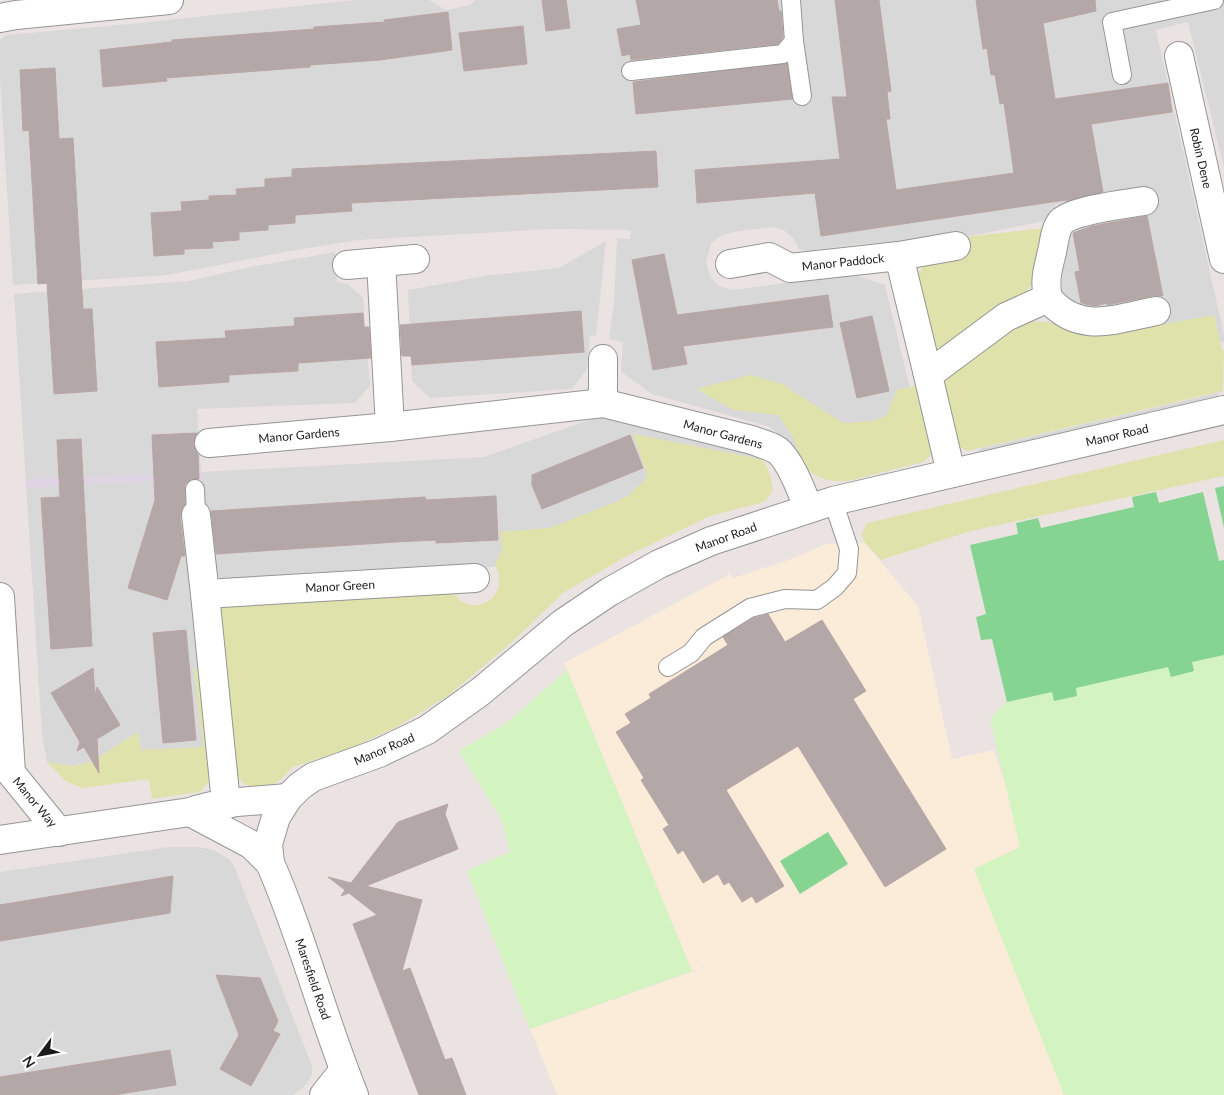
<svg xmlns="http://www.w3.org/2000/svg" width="1224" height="1095" font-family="Lato,sans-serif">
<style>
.residential{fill:#d9d8d8}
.industrial{fill:#e0d3e4}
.education{fill:#fbecda}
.grass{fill:#dfe2ab}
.park{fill:#d3f3c0}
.pitch{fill:#85d492}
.parking{fill:#d7d7d7}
.building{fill:#b4a7a7;stroke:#bba5a5}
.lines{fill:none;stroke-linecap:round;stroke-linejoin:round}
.lane-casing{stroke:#959595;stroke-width:20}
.street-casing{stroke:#959595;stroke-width:30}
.lane{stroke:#fff;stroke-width:18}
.street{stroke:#fff;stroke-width:28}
.labels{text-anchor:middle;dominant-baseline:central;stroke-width:4;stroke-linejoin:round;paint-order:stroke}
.street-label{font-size:12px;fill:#1b1b1b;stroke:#fff}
</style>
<rect width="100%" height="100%" fill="#ebe3e1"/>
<g class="residential">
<path d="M354,0H429L446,10L470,5L475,0H1224V168L1188,22L1156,30L1224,335V342L1185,344L1089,315L1061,293L1065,237L1057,202L1050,220L965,237L858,244L807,251L799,249L794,239L784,230L771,227L734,232L721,236L711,243L706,263L711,278L719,286L732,290L851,274L885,285L914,405L858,433L791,449L770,427L652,394L621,372L623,342L609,339L614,302L617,238L630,239L631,230L552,229L358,240L285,252L168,275L13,285L0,80V40L6,35L130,24Z"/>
<path d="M606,241L596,336L590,335L587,369L572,389L430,398L412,381L408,290L491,275L559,268Z"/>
<path d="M335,252L337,282L348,284L363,298L370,386L355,403L197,409L201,472L484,457L600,416L762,455L672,484L528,565L250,581L195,574L215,770L141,750L138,732L91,762L73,766L47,762L42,735L14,294L188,281L256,266Z"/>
<path d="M168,847H200L216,851L230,860L235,868L312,1066V1075L307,1084L293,1095H0V872Z"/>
</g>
<path class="industrial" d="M198,432L200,472H203L205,515L155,517L152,480L26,488L25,480L152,474L151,434Z"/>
<path class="education" d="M865,543L918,606L952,759L994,750L1016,818L1065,1095H557L530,1029L748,952L692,971L564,663L730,574L733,578L789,560L826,544Z"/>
<g class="grass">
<path d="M1044,228L1035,280L1025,293L937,354L917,279C921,257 949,259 967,256L965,237Z"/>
<path d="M1214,315L1222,350H1224L1223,391L967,451L955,444L942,383L982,343L1027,321L1057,323L1116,333Z"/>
<path d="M750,375L782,384L843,423L873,421L886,416L897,390L924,384L934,450L929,457L923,462L848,481C831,483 809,477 801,460C798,453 797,445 793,438C789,430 783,423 778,415L734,410L696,389Z"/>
<path d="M633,434L761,459L765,463L770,475L773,490L766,500L761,503L710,516L627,556L563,593L512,642L449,695L397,727L350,748L293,767L280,780L265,790L253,789L242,782L235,773L217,608L223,603L451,590C471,622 513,598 495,564L502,551L500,532L549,528L616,502L629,495L644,481L647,475Z"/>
<path d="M1224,440V476L971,531L881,560L865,543L861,535L867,523Z"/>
<path d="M205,668L210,781L199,792L152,799L149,779L83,788L66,781L47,762L73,766L91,762L138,732L141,750L203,747L194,669Z"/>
</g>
<g class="park">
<path d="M1224,655V1095H1064L974,869L1020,847L990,719L1007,702Z"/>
<path d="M567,670L692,971L530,1029L467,871L510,852L501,819L459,751L507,723Z"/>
</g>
<g class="pitch">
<path d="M1224,486V528L1215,488Z"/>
<path d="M1156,492L1159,503L1203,492L1219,561L1224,560V655L1192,662L1194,671L1171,677L1168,667L1076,688L1077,696L1054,701L1052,692L1007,702L992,639L981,640L976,617L986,614L970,545L1018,534L1016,523L1038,518L1041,528L1134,507L1132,497Z"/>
<path d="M828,832L848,864L800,894L780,861Z"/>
</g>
<path class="parking" d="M1218,393L1220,402L981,458L979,449Z"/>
<g class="building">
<path d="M542,0H566L570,28L546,31Z"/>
<path d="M636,0H777L779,11H781L783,37L778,44L631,60L630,54L622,56L617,29L641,25Z"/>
<path d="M835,0H879L891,91L887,92L890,119H886L896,190L1014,173L1004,103L1000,104L995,75H991L987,48L983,49L976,0H1095L1096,11L1043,23L1055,99L1168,83L1172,112L1091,124L1103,192L1066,201V200L821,236L815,193L697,203L695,170L840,159L832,97H847Z"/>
<path d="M448,12L452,50L380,60L310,65V67L166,78L167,81L103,87L100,50L172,42V40L314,29V27L385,22L384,20Z"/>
<path d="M523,26L527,64L464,71L459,33Z"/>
<path d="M787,63L792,99L636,114L633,82Z"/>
<path d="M55,68L59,139L73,138L83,309H92L97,391L54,394L47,283L38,284L29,130L23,131L20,70Z"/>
<path d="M656,151L658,187L351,203L352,211L295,215V223L268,225V230L239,232V240L212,242L213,248L184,249V254L154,256L151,213L182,211L181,202L209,200V196L237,195L236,189L265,187V179L292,177V169Z"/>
<path d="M1147,216L1163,296H1153L1107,305V303L1095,306L1081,303L1075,272L1080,271L1073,233L1092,226Z"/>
<path d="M664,254L677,315L828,295L833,327L683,346L687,364L653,370L632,260Z"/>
<path d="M581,311L584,352L412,365L411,356H402L400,325Z"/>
<path d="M363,313L364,327H369L371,358L298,363V371L229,375V382L159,387L156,342L226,338L225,331L295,326L294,318Z"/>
<path d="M872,316L889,391L857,398L840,323Z"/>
<path d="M197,433L193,444L198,454L199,479L190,480L185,484V505L182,509L180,517L185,556H181L167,600L128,588L155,500L152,435Z"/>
<path d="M630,435L643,468L542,509L532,485V475Z"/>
<path d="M81,439L92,646L51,649L41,498L60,497L57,440Z"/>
<path d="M496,496L498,540L436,543V540L396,542L216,554L211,511L425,497L426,500Z"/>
<path d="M768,614L785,642L822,620L866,691L853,699L946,849L885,887L798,746L726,790L784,886L756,903L752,896L742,902L729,882L724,885L718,874L703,883L683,850L678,854L663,829L669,825L641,780L644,778L616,732L631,723L625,714L651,698L649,694L728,645L723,637L754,618Z"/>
<path d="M186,630L196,740L163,743L153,633Z"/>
<path d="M93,668L95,695L97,687L120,725L97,739L99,773L84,747L77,751L80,742L51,693Z"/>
<path d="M448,804L445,814L458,849L366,886L422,900L402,971L410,968L445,1060L452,1058L466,1095H419L353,924L377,915L349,893L341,896L345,890L328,877L351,883L398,822Z"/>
<path d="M173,876L170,913L0,941V905Z"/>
<path d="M216,975L260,978L278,1021L273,1031L280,1034L251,1086L220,1069L239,1035Z"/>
<path d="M170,1050L176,1085L114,1095H0V1077Z"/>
</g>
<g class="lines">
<defs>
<g id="lane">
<path d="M794,41L802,96"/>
<path d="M631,71L783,54L794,41L791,0"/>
<path d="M1122,75L1112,22L1214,0"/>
<path d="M195,489L196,515"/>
<path d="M668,667L691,653L704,637L750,608L785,599L817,600L835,587L847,573L849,549L833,501"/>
</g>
<g id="street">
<path d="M0,18L16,15L169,0"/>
<path d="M1179,56L1224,259"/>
<path d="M899,256L956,246"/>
<path d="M381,262L390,427"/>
<path d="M730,264L769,257L790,268L899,256L927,371L951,473"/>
<path d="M347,265L415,259"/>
<path d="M1048,298C1078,335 1116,319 1156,311"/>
<path d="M603,359V403"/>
<path d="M927,371L936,369L1006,317L1048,298C1044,281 1048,268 1052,252C1054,243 1055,229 1061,222C1073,210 1126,204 1144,201"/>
<path d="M209,443L390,427L603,403L752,440C759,443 768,445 775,449C789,456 803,494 808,508"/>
<path d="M196,515L205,594"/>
<path d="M0,597L11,773L59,832"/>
<path d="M228,804L225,793L205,594L475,578"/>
<path d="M190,812L252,845L270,863L268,844L276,817L288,798L300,786L313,777L379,753L427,730L480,692L563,623L609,592L659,564L711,541L833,501L1224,410"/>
<path d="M0,840L190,812C220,801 256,801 288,798"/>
<path d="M270,863C303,938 323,1019 354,1095"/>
<path d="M324,1095L344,1070"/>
</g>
</defs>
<use href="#lane" class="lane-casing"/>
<use href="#street" class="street-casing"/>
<use href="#lane" class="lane"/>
<use href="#street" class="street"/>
</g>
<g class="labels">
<g class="street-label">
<text transform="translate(1201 158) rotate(77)">Robin Dene</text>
<text transform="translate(843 262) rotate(-6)">Manor Paddock</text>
<text transform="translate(723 434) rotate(15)">Manor Gardens</text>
<text transform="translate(299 435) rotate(-5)">Manor Gardens</text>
<text transform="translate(1117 435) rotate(-13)">Manor Road</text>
<text transform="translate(726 537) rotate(-20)">Manor Road</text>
<text transform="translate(340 586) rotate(-3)">Manor Green</text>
<text transform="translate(384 749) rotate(-23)">Manor Road</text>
<text transform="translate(35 802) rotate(50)">Manor Way</text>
<text transform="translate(313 979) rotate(71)">Maresfield Road</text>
</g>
</g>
<g transform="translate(40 1055) rotate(238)" stroke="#ffffff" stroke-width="4" paint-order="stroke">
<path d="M0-4L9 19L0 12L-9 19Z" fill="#1b1b1b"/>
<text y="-8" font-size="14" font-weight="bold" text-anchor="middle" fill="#1b1b1b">N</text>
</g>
</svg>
